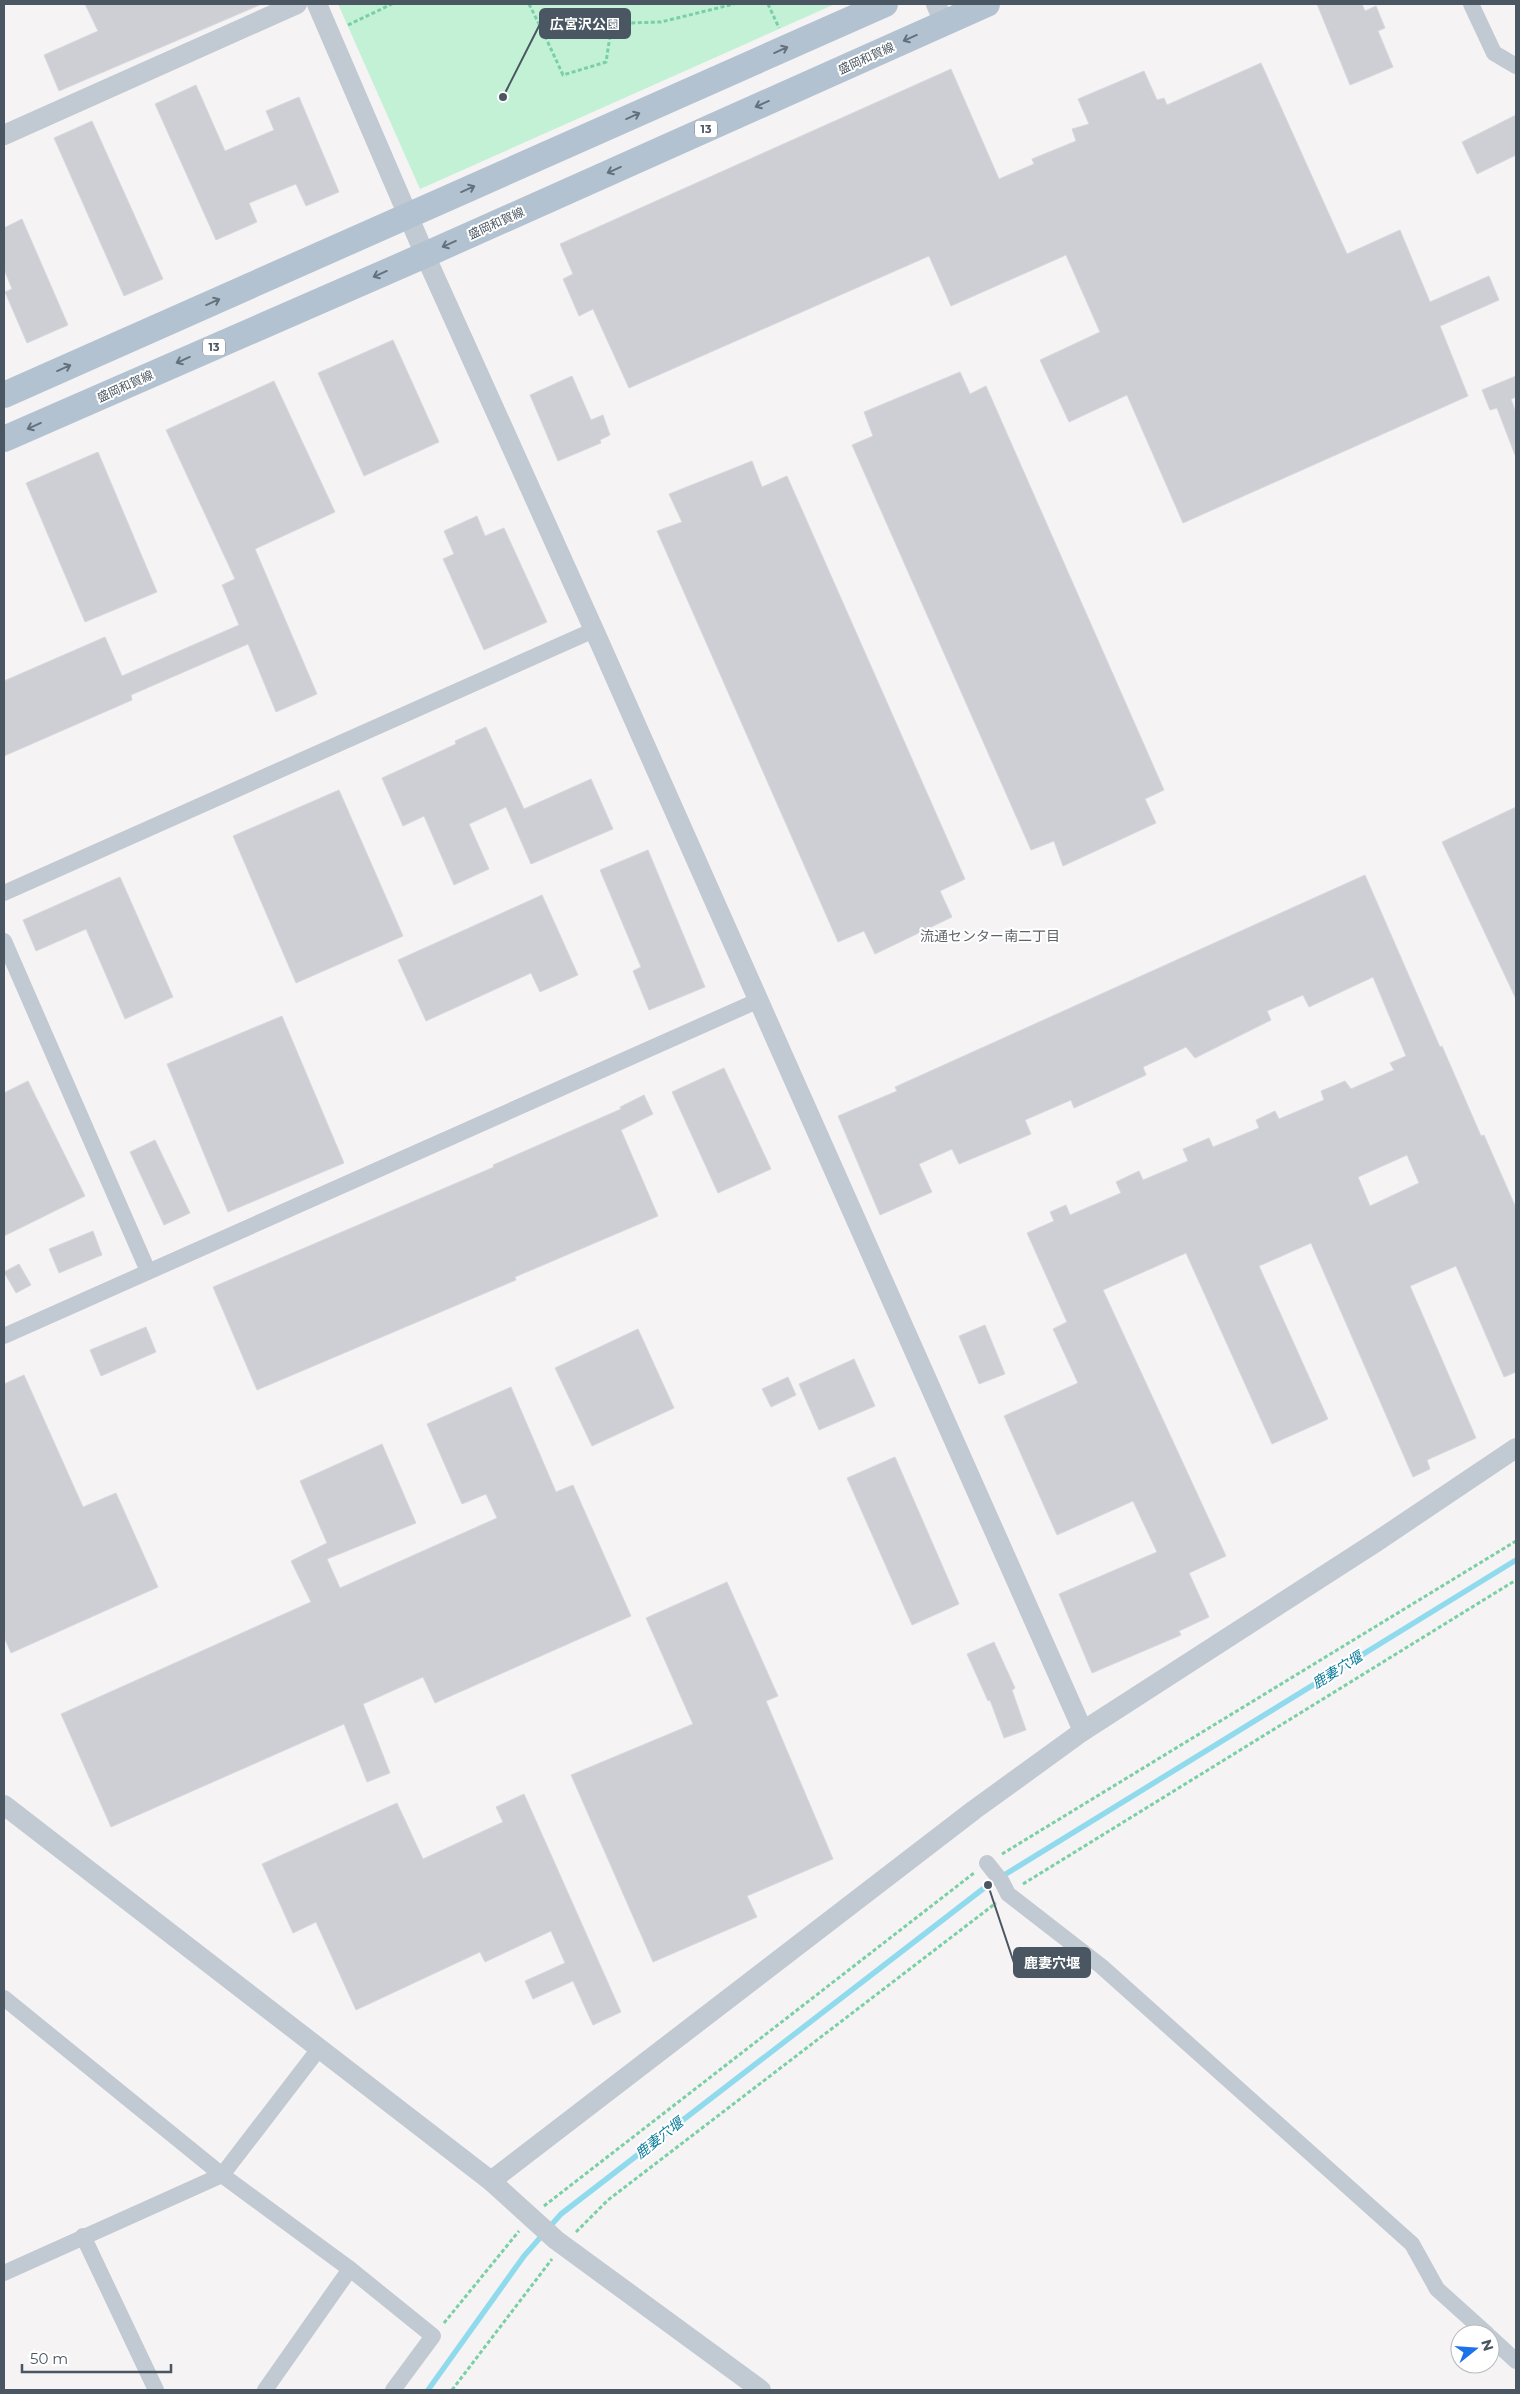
<svg xmlns="http://www.w3.org/2000/svg" width="1520" height="2394" font-family="Montserrat,'Noto Sans JP',sans-serif">
<style>
.green{fill:#c3f1d5}
.lines{fill:none;stroke-linecap:round;stroke-linejoin:round}
.stream{stroke:#90daee;stroke-width:5.5}
.building{fill:#cdcfd5;stroke:#d7d9de;fill-rule:evenodd}
.path{stroke:#7ad0a6;stroke-width:3;stroke-dasharray:4 2.5;stroke-linecap:butt}
.minor{stroke:#c1cad2;stroke-width:16}
.tertiary{stroke:#c1cad2;stroke-width:20}
.primary{stroke:#b3c2d1;stroke-width:26}
.oneway{stroke:#64717d}
.labels{text-anchor:middle;dominant-baseline:central;stroke-width:4;stroke-linejoin:round;paint-order:stroke}
.shield{fill:#fff;stroke:#808990;stroke-width:1}
.shield-label{font-size:11px;font-weight:bold;fill:#4a5661}
.street-label{font-size:12px;fill:#4a5661;stroke:#fff}
.neighbourhood-label{font-size:14px;fill:#5f6368;stroke:#fff}
.water-label{font-size:14px;font-style:italic;fill:#0c7c9b;stroke:#fff}
.leader{fill:none;stroke:#4a5661;stroke-width:2}
.callout-dot{fill:#4a5661;stroke:#fff;stroke-width:2}
.callout{fill:#4a5661;stroke:#4a5661;stroke-width:2}
.callout-label{font-size:14px;text-anchor:middle;font-weight:bold;fill:#fff}
</style>
<rect width="100%" height="100%" fill="#f5f3f3"/>
<path class="green" d="M338,4H835L420,189Z"/>
<g class="lines">
<path class="stream" d="M428,2390L524,2256L561,2214L988,1885L1516,1560"/>
</g>
<g class="building">
<path d="M85,4H262L59,91L44,55L98,31Z"/>
<path d="M1317,4H1362L1365,11L1376,6L1385,28L1378,31L1393,67L1350,85Z"/>
<path d="M1261,63L1347,254L1400,230L1430,302L1489,276L1499,300L1440,326L1468,396L1183,523L1127,395L1069,422L1040,360L1100,332L1066,255L951,306L929,256L629,388L593,309L579,316L563,279L573,274L560,244L951,69L999,179L1034,164L1032,159L1076,141L1072,129L1089,124L1078,99L1144,71L1157,100L1164,98L1167,105Z"/>
<path d="M196,85L225,151L274,130L266,111L299,97L339,192L306,206L296,184L249,203L257,222L216,240L155,104Z"/>
<path d="M1516,115V155L1477,174L1462,142Z"/>
<path d="M92,121L163,279L124,296L54,138Z"/>
<path d="M22,219L68,325L27,343L5,292L12,289L4,269V228Z"/>
<path d="M393,340L439,442L364,476L318,373Z"/>
<path d="M960,372L970,394L986,386L1164,790L1145,799L1156,823L1063,866L1054,841L1031,850L852,445L873,436L864,412Z"/>
<path d="M572,376L591,420L603,415L610,435L600,440L601,443L558,461L530,395Z"/>
<path d="M1516,376V397L1511,399L1516,413L1515,455L1497,408L1490,410L1482,390Z"/>
<path d="M274,381L335,512L255,549L317,694L276,712L248,644L131,695L132,700L4,756V681L105,637L122,676L239,625L222,585L235,579L166,430Z"/>
<path d="M98,452L157,592L85,622L26,483Z"/>
<path d="M752,461L762,487L787,476L965,879L940,891L952,917L875,954L864,931L838,942L657,531L682,522L669,494Z"/>
<path d="M477,516L485,536L504,528L547,622L484,650L443,559L454,554L444,531Z"/>
<path d="M486,727L524,809L591,779L613,829L531,864L506,807L469,824L489,869L454,885L424,816L403,826L382,778L456,744L455,741Z"/>
<path d="M339,790L403,936L296,983L233,836Z"/>
<path d="M1516,807V999L1442,842Z"/>
<path d="M648,850L705,987L649,1010L633,971L641,967L600,870Z"/>
<path d="M1365,875L1440,1047L1442,1046L1481,1136L1484,1135L1516,1208V1372L1504,1377L1456,1266L1410,1286L1476,1438L1427,1460L1430,1469L1413,1477L1311,1243L1259,1266L1328,1419L1272,1444L1186,1253L1103,1290L1226,1556L1189,1573L1209,1617L1179,1631L1181,1635L1092,1673L1059,1594L1157,1552L1133,1501L1057,1535L1004,1416L1078,1383L1053,1329L1067,1322L1027,1233L1054,1221L1050,1212L1066,1205L1070,1215L1121,1193L1116,1182L1139,1171L1143,1180L1188,1161L1183,1149L1209,1138L1213,1147L1259,1128L1256,1120L1275,1111L1279,1119L1324,1100L1321,1091L1345,1081L1351,1089L1394,1070L1390,1063L1406,1056L1373,977L1309,1007L1303,995L1267,1011L1271,1020L1195,1058L1186,1047L1143,1067L1146,1075L1096,1098L1074,1108L1071,1100L1025,1120L1031,1134L1000,1147L959,1164L952,1149L919,1164L932,1192L880,1215L838,1116L897,1091L895,1087ZM1407,1155L1419,1183L1370,1206L1358,1177Z"/>
<path d="M120,877L173,997L125,1019L86,929L36,951L23,920Z"/>
<path d="M542,895L578,975L540,992L531,973L426,1021L398,960Z"/>
<path d="M282,1016L344,1163L228,1212L167,1064Z"/>
<path d="M724,1068L771,1169L718,1193L672,1092Z"/>
<path d="M28,1081L85,1196L4,1236V1093Z"/>
<path d="M644,1095L653,1114L621,1130L658,1216L515,1277L516,1280L257,1390L213,1287L494,1167L493,1165L621,1109L620,1107Z"/>
<path d="M155,1140L190,1213L164,1225L130,1152Z"/>
<path d="M93,1231L102,1255L59,1273L49,1249Z"/>
<path d="M19,1264L31,1285L16,1293L4,1272Z"/>
<path d="M985,1325L1005,1374L979,1384L959,1336Z"/>
<path d="M146,1327L156,1352L101,1376L90,1350Z"/>
<path d="M638,1329L674,1408L592,1446L555,1368Z"/>
<path d="M854,1359L875,1406L819,1430L799,1384Z"/>
<path d="M24,1375L83,1507L116,1493L158,1587L11,1653L4,1637V1384Z"/>
<path d="M788,1377L796,1395L771,1407L762,1389Z"/>
<path d="M511,1387L556,1492L573,1485L631,1616L435,1703L423,1677L363,1704L390,1773L367,1782L344,1724L111,1827L61,1714L311,1602L291,1561L327,1543L300,1481L382,1444L416,1523L327,1559L340,1588L497,1518L486,1494L462,1504L427,1424Z"/>
<path d="M895,1457L959,1604L912,1625L847,1478Z"/>
<path d="M727,1582L778,1696L766,1701L833,1859L747,1896L757,1917L653,1962L571,1775L693,1724L646,1618Z"/>
<path d="M994,1642L1015,1688L1012,1690L1026,1730L1004,1738L990,1700L988,1701L967,1654Z"/>
<path d="M524,1794L621,2012L593,2025L573,1981L533,1999L525,1981L565,1963L551,1931L485,1962L480,1952L356,2010L316,1922L293,1933L262,1864L397,1803L423,1859L503,1822L496,1807Z"/>
</g>
<g class="lines">
<g class="path">
<path d="M529,4L545,36L596,24L661,22L734,4"/>
<path d="M768,4L779,28"/>
<path d="M348,25L392,4"/>
<path d="M545,36L563,75L606,62L612,23"/>
<path d="M1002,1854L1516,1541"/>
<path d="M1023,1884L1516,1580"/>
<path d="M544,2206L974,1873"/>
<path d="M576,2232L608,2200L996,1903"/>
<path d="M444,2323L519,2231"/>
<path d="M452,2390L552,2259"/>
</g>
<g class="minor">
<path d="M1471,4L1494,53L1516,66"/>
<path d="M4,893L594,630"/>
<path d="M4,941L148,1271"/>
<path d="M4,1336L757,1001"/>
<path d="M987,1863L1002,1882L1008,1894L1101,1966L1412,2244L1437,2289L1487,2334"/>
<path d="M4,1998L222,2175L350,2269L433,2336L393,2390"/>
<path d="M83,2236L156,2390"/>
<path d="M4,2273L222,2175L318,2050"/>
<path d="M1490,2337L1516,2361"/>
<path d="M265,2390L350,2269"/>
</g>
<g class="tertiary">
<path d="M317,4L425,255L594,630L1083,1731"/>
<path d="M936,4L944,23"/>
<path d="M4,135L297,4"/>
<path d="M4,1805L491,2181L556,2240L761,2390"/>
<path d="M491,2181L974,1810L1083,1731L1376,1542L1516,1448"/>
</g>
<g class="primary">
<path d="M4,395L885,4"/>
<path d="M4,439L425,255L987,4"/>
</g>
</g>
<defs><path id="oneway-shaft" d="M-6 0H5M1.5-3L5.5 0L1.5 3" fill="none" stroke-width="1.6" stroke-linecap="round" stroke-linejoin="round" transform="scale(1.25)"/></defs>
<g class="oneway">
<use href="#oneway-shaft" transform="translate(910 38) rotate(156)"/>
<use href="#oneway-shaft" transform="translate(781 50) rotate(-24)"/>
<use href="#oneway-shaft" transform="translate(762 104) rotate(156)"/>
<use href="#oneway-shaft" transform="translate(633 116) rotate(-24)"/>
<use href="#oneway-shaft" transform="translate(614 170) rotate(156)"/>
<use href="#oneway-shaft" transform="translate(468 189) rotate(-24)"/>
<use href="#oneway-shaft" transform="translate(449 244) rotate(156)"/>
<use href="#oneway-shaft" transform="translate(380 274) rotate(156)"/>
<use href="#oneway-shaft" transform="translate(213 302) rotate(-24)"/>
<use href="#oneway-shaft" transform="translate(183 360) rotate(156)"/>
<use href="#oneway-shaft" transform="translate(64 368) rotate(-24)"/>
<use href="#oneway-shaft" transform="translate(34 426) rotate(156)"/>
</g>
<g class="labels">
<g class="shield">
<rect x="695" y="120.5" width="22" height="17" rx="4"/>
<rect x="203" y="338.5" width="22" height="17" rx="4"/>
</g>
<g class="shield-label">
<text x="706" y="129">13</text>
<text x="214" y="347">13</text>
</g>
<g class="street-label">
<text transform="translate(866 58) rotate(-24)">盛岡和賀線</text>
<text transform="translate(496 223) rotate(-24)">盛岡和賀線</text>
<text transform="translate(125 386) rotate(-24)">盛岡和賀線</text>
</g>
<g class="neighbourhood-label">
<text x="990" y="936">流通センター南二丁目</text>
</g>
<g class="water-label">
<text transform="translate(1337 1670) rotate(-32)">鹿妻穴堰</text>
<text transform="translate(659 2138) rotate(-38)">鹿妻穴堰</text>
</g>
</g>
<path class="leader" d="M503 97L540 24M988 1885L1014 1963"/>
<g class="callout-dot">
<circle cx="503" cy="97" r="5"/>
<circle cx="988" cy="1885" r="5"/>
</g>
<g class="callout">
<rect x="540" y="9" width="90" height="29" rx="5"/>
<rect x="1014" y="1948" width="76" height="29" rx="5"/>
</g>
<g class="callout-label">
<text x="585" y="29">広宮沢公園</text>
<text x="1052" y="1968">鹿妻穴堰</text>
</g>
<rect width="1520" height="2394" fill="none" stroke="#4a5661" stroke-width="10"/>
<g transform="translate(1475 2349) rotate(73)"><circle r="24" fill="#ffffff" stroke="#b7bbc0"/>
<path d="M0-4L9 19L0 12L-9 19Z" fill="#1a73e8"/>
<text y="-8" font-size="14" font-weight="bold" text-anchor="middle" fill="#4a5661">N</text>
</g>
<path d="M22 2364v8h149v-8" fill="none" stroke="#4a5661" stroke-width="2.5"/>
<text x="30" y="2364" font-size="15" fill="#4a5661" stroke="#ffffff" stroke-width="4" paint-order="stroke">50 m</text>
</svg>
